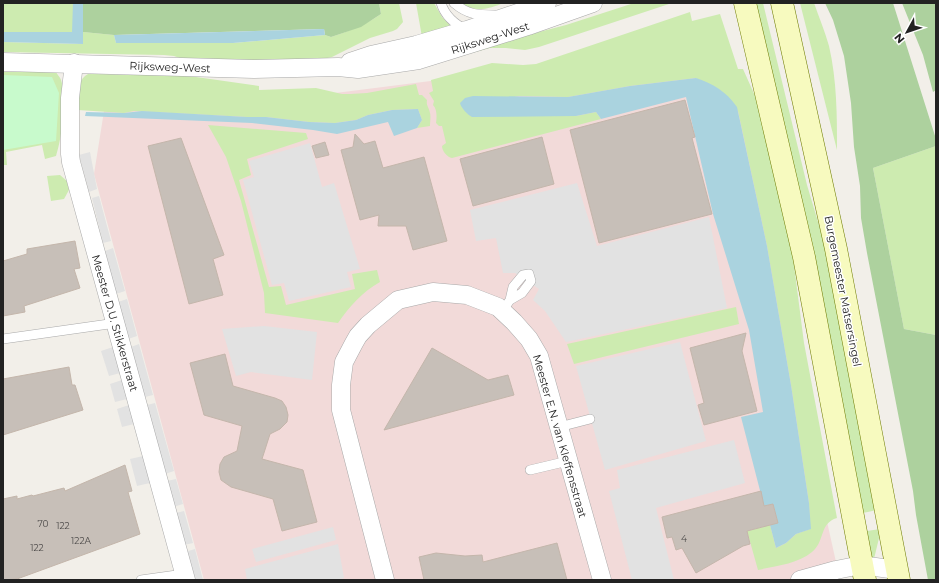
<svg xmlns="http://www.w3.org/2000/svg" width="939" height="583" font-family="Montserrat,sans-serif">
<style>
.commercial{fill:#f2dad9}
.grass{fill:#cdebb0}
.forest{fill:#add19e}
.park{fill:#c8facc}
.parking{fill:#e2e2e2}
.water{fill:#aad3df}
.building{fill:#c7bfb8;stroke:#c4b6ab}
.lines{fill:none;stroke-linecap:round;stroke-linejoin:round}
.service-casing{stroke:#a9a9a9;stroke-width:10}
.minor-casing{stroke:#a9a9a9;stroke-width:19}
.secondary-casing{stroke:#707d05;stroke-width:23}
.service{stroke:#fff;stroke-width:9}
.minor{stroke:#fff;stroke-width:18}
.secondary{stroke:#f7fabf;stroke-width:22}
.labels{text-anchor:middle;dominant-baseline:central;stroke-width:3;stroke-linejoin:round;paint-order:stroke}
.number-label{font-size:9px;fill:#4b4948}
.street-label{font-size:11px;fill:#222;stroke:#fff}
</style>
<rect width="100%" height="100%" fill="#f2efe9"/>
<path class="commercial" d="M668,51L751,90L826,517L840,580H204L94,174L108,86L224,107Z"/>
<g class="grass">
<rect x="3" y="3" width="70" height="29"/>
<path d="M379,3H399L403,22L397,29L393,31L370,38L332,57L314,61L185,60L174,56L164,55L3,52V42L83,44V32L114,35L116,43H233L325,35L331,37C349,31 365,25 381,14Z"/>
<path d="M416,3H434L442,17L454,29L422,37Z"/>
<path d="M462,3H504C490,8 475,14 462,3Z"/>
<path d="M634,3H672L539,47L525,50L506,48H490L431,64L508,40L566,25Z"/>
<path d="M755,3H763L807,185L824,242L877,510L863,513Z"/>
<path d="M800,3H814C819,17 825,32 829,46C837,81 837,116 837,150Z"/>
<path d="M690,12L692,21L720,14L738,69H743L760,107L791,242L804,343L837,518C819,523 825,542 812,552C798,564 775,566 758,570L747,531L770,525L776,548L786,543L796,534L810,529L809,503L791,385L767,246L738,111L696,78L630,86L568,97L519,96L463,107L468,114L576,116L596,112L601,119L452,158C447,157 442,151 442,146L446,143L442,126H439L436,123C437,117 437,109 433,105L434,101L429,93L433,91L431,80L492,63L523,65L536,64Z"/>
<path d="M3,72H56C57,74 60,77 61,80C67,97 62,138 56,156L45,159L42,145L6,152L7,165H3Z"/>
<path d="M88,74L182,75L259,86V90L316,88L342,94H350L367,93L416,84L419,95H422L427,100C426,106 429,107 430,113C431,116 430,122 430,126L417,128L422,120L418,109L392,110L368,115L356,120L335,123L309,122L266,117H247L134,111L124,113L78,110C78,99 76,80 88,74Z"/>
<path d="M208,125L306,133L308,139L247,159L251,175L239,180L269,287L281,286L286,305L355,289L352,274L377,270L380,282C362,292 350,306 338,323L265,313L264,293L241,201L226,157Z"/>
<path d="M936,146V335L904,329L873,168Z"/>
<path d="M60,175L67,181L69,190L64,199L51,201L47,176Z"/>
<path d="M736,307L739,324L574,364L567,344Z"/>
<path d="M880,529L879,538L874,559L872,558L867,531Z"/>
</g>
<g class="forest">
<path d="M83,3H379L381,14L361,27L331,37L325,35L324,29L114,35L83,32Z"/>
<path d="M825,3H893L936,139V146L873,168L904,329L936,335V580H928L916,515L913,491L867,253L861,218L860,186L854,147L851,103L844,56L833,20Z"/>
<path d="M902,3H936V90L933,92L923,55Z"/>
</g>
<path class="park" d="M3,75L52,77L59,93L56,141L3,150Z"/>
<g class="parking">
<path d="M310,143L322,187L334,183L360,269L347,272L351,287L289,301L284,283L272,285L243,180L254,177L249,161Z"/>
<path d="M90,152L97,189L89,192L79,155Z"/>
<path d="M577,183L597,246L709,217L727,308L566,342L545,311L533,300L539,289L515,273H503L496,238L476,241L470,210Z"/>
<path d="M99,196L111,241L103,243L92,198Z"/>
<path d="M113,248L125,291L116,294L105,251Z"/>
<path d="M127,299L137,336L128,339L118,302Z"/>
<path d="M264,326L317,332L312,380L251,372L236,376L222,329Z"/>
<path d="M680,342L706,441L605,470L576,366Z"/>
<path d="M139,344L153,395L145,397L131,347Z"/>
<path d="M113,347L120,373L109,376L101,351Z"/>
<path d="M122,380L127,399L115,402L110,384Z"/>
<path d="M155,403L174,471L165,474L147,405Z"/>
<path d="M129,405L134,424L122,427L117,409Z"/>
<path d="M734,440L745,483L656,508L674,580H632L609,491L620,488L617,470Z"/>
<path d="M143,456L150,483L137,486L130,459Z"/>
<path d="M176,479L183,504L173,507L167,481Z"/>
<path d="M184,511L193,543L184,545L176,513Z"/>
<path d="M333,527L336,540L256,562L252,549Z"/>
<path d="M338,544L344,578L337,580H247L245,569Z"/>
<path d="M195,549L203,580H193L185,552Z"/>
</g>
<g class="water">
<path d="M73,3H83V44L3,42V32H72Z"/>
<path d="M324,29L325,35L233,43H116L114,35Z"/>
<path d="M696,78C713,84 726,91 737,107L767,246L791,385L809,503L811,529L796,534L786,543L776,548L770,525L778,523L773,504L764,506L741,417L763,412L749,330L713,214L686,97L601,119L596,112L576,116L472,117C468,115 461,108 460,103L465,98L473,96L568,97L630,86Z"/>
<path d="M418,109L422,120L417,128L394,136L388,122L337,134L313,130L252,123L85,116L86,112L124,113L142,111L247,117H266L309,122L335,123L356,120L368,115L392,110Z"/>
</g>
<g class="building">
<path d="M685,100L695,137L692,138L712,214L599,243L570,130Z"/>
<path d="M355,134L364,144L375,141L383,168L424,157L447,241L413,250L406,226H378L379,215L360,220L341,150L353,147Z"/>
<path d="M542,137L554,184L473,206L460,159Z"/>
<path d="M181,138L224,255L213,259L223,295L189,304L148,146Z"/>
<path d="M325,142L329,155L316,158L312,146Z"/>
<path d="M75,241L80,268L74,269L80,288L24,306L25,312L3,316V261L27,254V249Z"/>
<path d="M746,333L742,351L757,411L704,425L698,405L704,403L690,348Z"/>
<path d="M432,348L488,380L508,375L514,395L384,430Z"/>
<path d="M225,354L233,386L275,398L282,401L286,407L288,415L287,422L280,429L270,434L262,459L303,470L317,522L282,531L273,499L231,487L221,480L219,472L220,464L224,457L237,451L242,426L204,415L190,363Z"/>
<path d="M69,367L72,385H75L83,410L3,435V379Z"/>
<path d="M125,465L132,491L128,492L140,534L17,579L3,580V499L17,496V499L32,495L33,496L64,488L65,491Z"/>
<path d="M761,491L764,506L773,504L778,523L747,531L750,544L743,546L696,573L682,548L676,550L672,537L667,538L662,517Z"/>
<path d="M557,543L567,580H424L419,557L436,553L465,556L482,555L483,562Z"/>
</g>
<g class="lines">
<defs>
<g id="service">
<path d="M441,3C445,16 454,24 467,30"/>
<path d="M454,3C468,15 478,15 495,15"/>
<path d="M503,310L510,300L522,293L531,281L529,274L523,275L513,287L510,300"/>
<path d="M3,339L116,323"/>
<path d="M559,427L590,419"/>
<path d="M530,470L568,461"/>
<path d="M141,580L184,574"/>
</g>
<g id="minor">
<path d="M3,62L254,69L338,67L358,69L419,60L528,26L593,3"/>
<path d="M350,62L371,55L416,45L467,30L547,3"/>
<path d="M74,63L70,98V154L71,162L186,580"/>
<path d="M385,580L341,410V385L344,362L354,343L358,336L368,325L398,300L433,292L467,295L498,307L514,322L529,339L539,356L602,580"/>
<path d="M800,580L836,570L861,565L897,570"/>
</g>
<g id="secondary">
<path d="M745,3L804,257L865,580"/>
<path d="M782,3L836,249L899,580"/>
</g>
</defs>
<use href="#service" class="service-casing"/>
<use href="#minor" class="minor-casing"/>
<use href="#secondary" class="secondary-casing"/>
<use href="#service" class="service"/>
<use href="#minor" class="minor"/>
<use href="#secondary" class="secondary"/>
</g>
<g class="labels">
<g class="number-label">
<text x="43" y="523">70</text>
<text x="63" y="525">122</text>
<text x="684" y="538">4</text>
<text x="81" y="540">122A</text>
<text x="37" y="547">122</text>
</g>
<g class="street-label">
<text transform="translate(490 38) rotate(-18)">Rijksweg-West</text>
<text transform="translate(170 67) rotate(2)">Rijksweg-West</text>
<text transform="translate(843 291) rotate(79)">Burgemeester Matsersingel</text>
<text transform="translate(115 323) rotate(74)">Meester D.U. Stikkerstraat</text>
<text transform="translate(560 436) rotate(74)">Meester E.N. van Kleffensstraat</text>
</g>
</g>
<rect width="939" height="583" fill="none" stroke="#222222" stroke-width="8"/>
<g transform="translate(907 32) rotate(230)" stroke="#ffffff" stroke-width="3" paint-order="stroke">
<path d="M0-3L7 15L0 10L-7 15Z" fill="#222222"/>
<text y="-6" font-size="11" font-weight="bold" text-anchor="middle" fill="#222222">N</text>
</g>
</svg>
